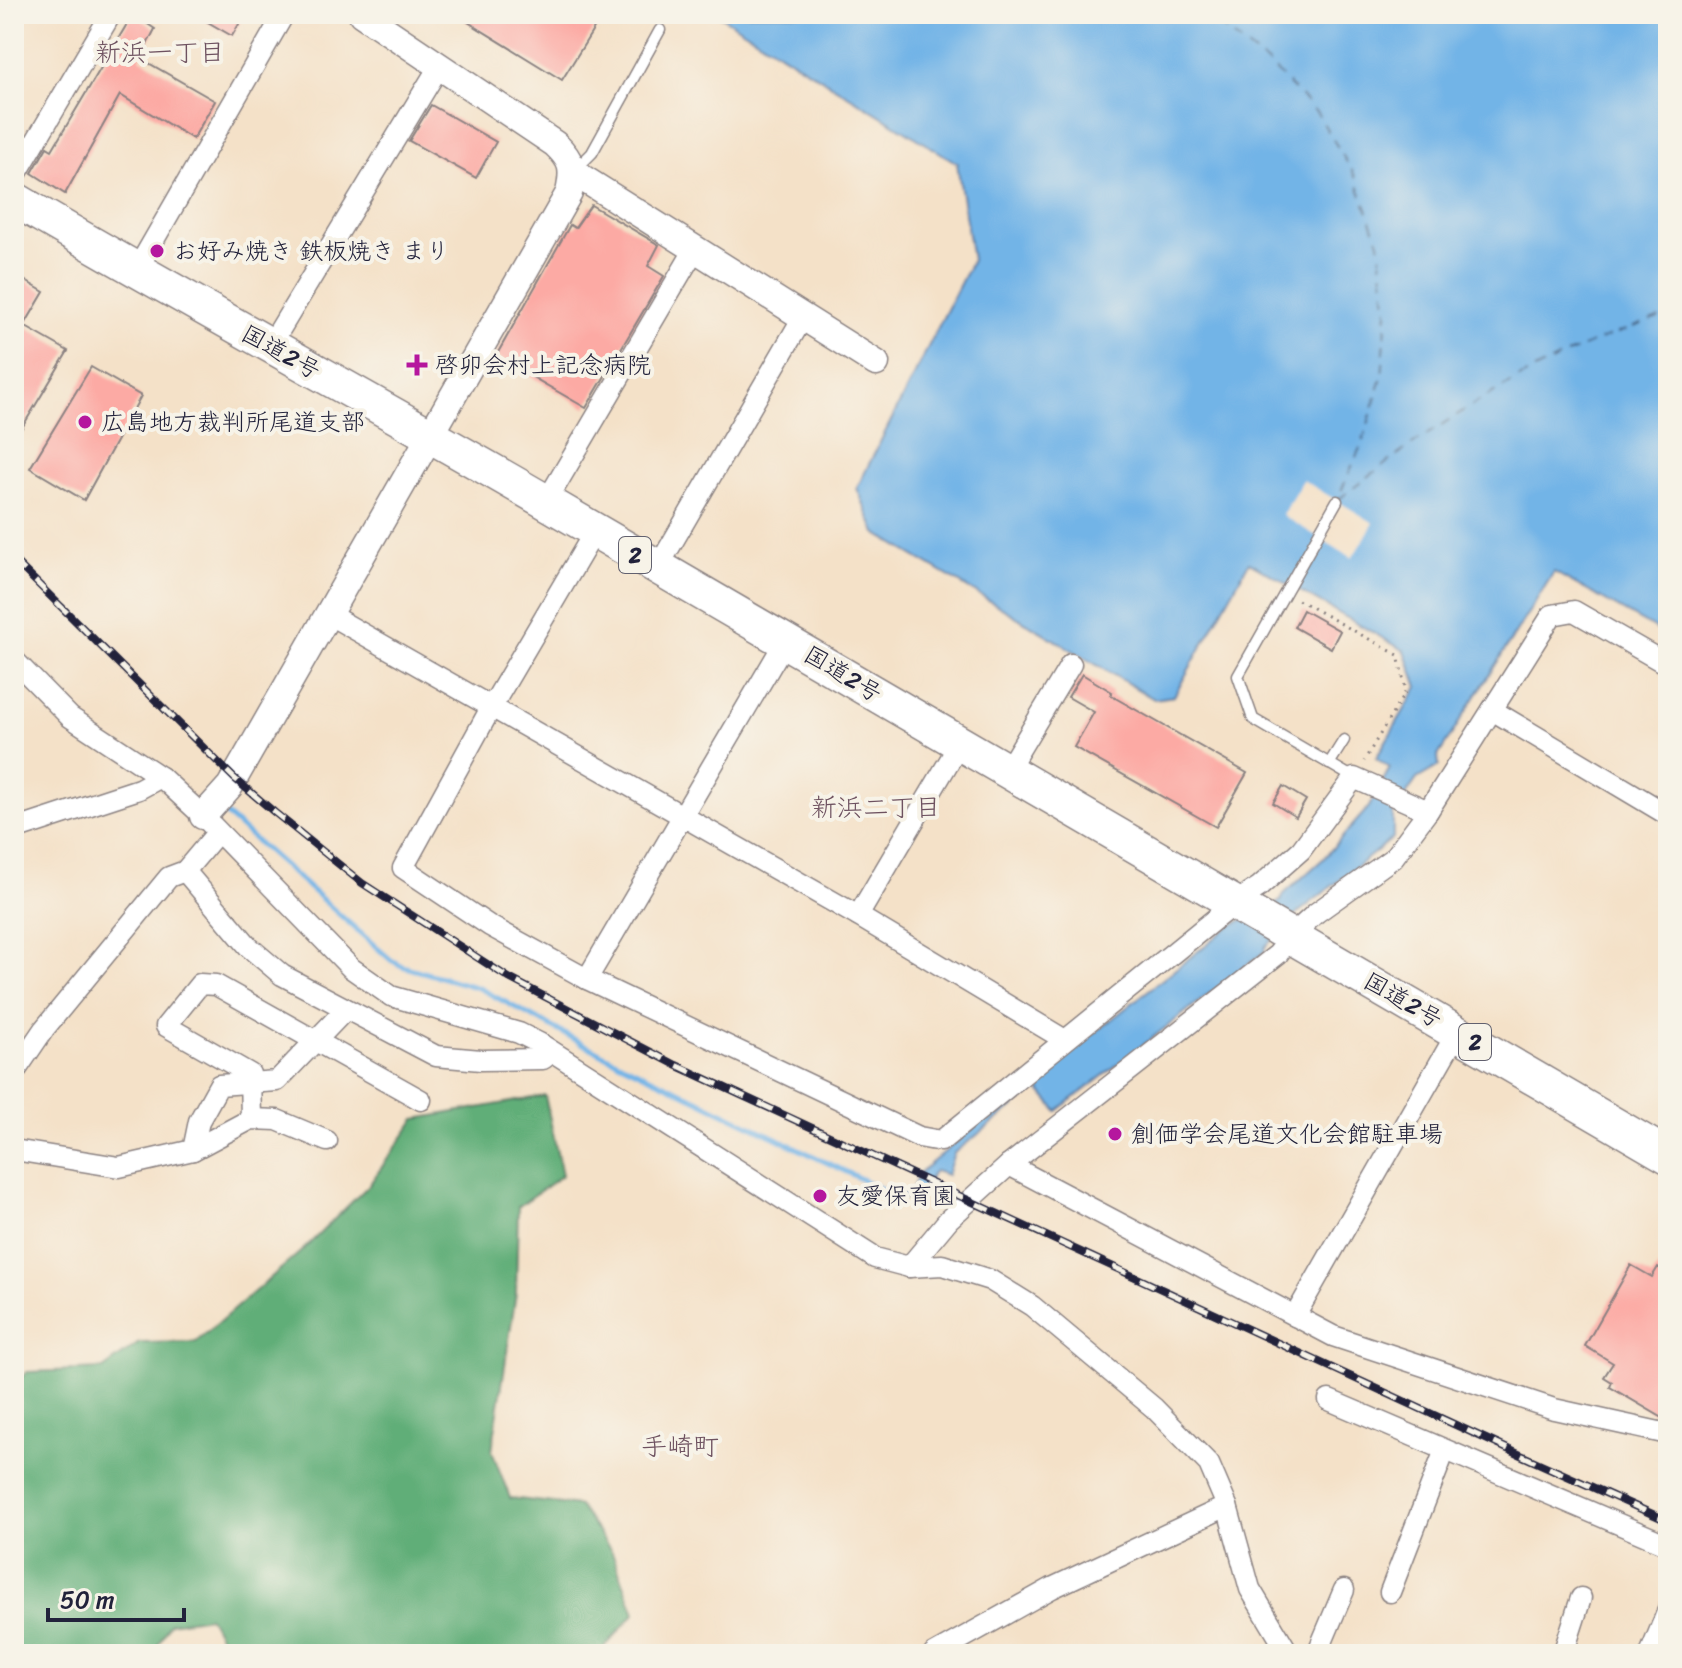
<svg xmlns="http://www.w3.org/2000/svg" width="1682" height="1668" font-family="Sriracha,'Klee One',sans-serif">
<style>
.forest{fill:#61ae78;stroke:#42685a;stroke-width:2}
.water{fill:#72b4e7;stroke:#4a6b91;stroke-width:2}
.pier{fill:#f4e1c8}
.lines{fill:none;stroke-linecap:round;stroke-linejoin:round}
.stream{stroke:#72b4e7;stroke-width:5}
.ferry{stroke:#3e5577;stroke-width:2;stroke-dasharray:10 8;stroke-linecap:butt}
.building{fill:#fcaaa4}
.service-casing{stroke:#8b8282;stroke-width:13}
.minor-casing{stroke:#8b8282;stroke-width:23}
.tertiary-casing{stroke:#8b8282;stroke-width:29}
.trunk-casing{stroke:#8b8282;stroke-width:37}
.path{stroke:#8b8282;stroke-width:3;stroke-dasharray:2 6;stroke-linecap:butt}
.service{stroke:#fff;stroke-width:10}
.minor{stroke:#fff;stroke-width:20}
.tertiary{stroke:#fff;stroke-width:26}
.trunk{stroke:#fff;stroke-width:34}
.rail-casing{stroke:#22223b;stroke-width:8}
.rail{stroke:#f7f3e8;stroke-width:5;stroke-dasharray:15;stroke-linecap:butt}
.poi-dot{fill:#b5179e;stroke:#f7f3e8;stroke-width:3}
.labels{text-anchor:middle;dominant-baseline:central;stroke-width:8;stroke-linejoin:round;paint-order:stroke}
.shield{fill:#f7f3e8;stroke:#62616f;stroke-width:2}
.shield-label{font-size:22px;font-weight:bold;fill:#22223b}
.poi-label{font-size:24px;fill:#22223b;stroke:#f7f3e8;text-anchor:start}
.street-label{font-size:24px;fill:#22223b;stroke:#f7f3e8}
.neighbourhood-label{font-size:26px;fill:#6e5260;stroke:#f7f3e8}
</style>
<rect width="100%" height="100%" fill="#f7f3e8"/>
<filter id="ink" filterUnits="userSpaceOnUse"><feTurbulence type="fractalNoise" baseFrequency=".0125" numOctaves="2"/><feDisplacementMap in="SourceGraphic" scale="16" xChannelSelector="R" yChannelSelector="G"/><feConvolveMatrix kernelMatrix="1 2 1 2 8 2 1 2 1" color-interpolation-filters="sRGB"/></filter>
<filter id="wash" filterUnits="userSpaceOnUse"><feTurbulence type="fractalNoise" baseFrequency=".006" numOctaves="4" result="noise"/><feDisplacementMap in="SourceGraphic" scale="32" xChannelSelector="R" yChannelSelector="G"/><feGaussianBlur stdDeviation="1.8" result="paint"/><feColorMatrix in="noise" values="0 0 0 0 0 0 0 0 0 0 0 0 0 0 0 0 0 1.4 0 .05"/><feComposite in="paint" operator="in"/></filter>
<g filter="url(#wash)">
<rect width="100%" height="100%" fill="#f4e1c8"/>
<path class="forest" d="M545,1096L562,1175L518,1207L516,1293L492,1451L510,1498L579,1506L612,1552L635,1613L599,1654H229L209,1617L170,1623L153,1654H14V1384L27,1372L103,1369L139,1343L196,1342L305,1248L369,1185L416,1119Z"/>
<path class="water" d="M717,14H1668V636L1554,572L1438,756L1439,766L1417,779L1393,814V838L1299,912L1265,947L1264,952L1057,1111L1038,1088L954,1153L947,1175L935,1171L914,1201L884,1193V1190L906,1195L910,1193L919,1173L980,1123L1230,926L1281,901L1284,894L1323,859L1369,807L1390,768L1376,758L1418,687L1405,651L1249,562L1174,696L1154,699L876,533L857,488L972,260L957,163Z"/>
<path class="pier" d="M1303,480L1374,523L1352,558L1282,515Z"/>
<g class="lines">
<path class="stream" d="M224,813L391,960L402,966L479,988L602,1054L890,1193"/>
<g class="ferry">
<path d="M1205,14L1270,65L1317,113L1354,174L1379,242L1387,312L1382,378L1363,441L1339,496"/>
<path d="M1339,499C1423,434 1511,374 1610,336C1629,329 1648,320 1668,316"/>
</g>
</g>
<g id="blocks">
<g class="building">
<path d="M133,14L155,29L140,58L215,101L193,139L120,95L65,194L32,173L47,147L52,150Z"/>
<path d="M194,14H245L232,36Z"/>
<path d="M455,14H603L562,80Z"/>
<path d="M431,105L496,142L476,178L409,141Z"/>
<path d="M591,205L659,245L648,266L664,276L586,408L496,356L570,225L575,228Z"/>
<path d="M14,274L44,292L24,326L68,351L14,441Z"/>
<path d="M91,367L141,396L84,500L30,468Z"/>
<path d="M1303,610L1340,631L1331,648L1294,627Z"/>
<path d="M1082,674L1112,692L1110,695L1247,773L1216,827L1074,747L1094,712L1068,697Z"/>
<path d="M1283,786L1306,800L1296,817L1273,803Z"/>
<path d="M1631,1265L1652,1277L1658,1267L1668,1273V1421L1610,1387L1612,1382L1604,1377L1613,1363L1585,1346Z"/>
</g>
</g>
</g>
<g filter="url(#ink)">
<use href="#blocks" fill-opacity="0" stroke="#8b8282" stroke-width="2"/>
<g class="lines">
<defs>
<g id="service">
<path d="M575,170L592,153L660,30"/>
<path d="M1337,501L1238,676L1253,719L1354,778"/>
<path d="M1329,764L1344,740"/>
</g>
<g id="minor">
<path d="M14,178L111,14"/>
<path d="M136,271L284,14"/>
<path d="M270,346L440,65"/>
<path d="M546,502L695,249"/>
<path d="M595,531L492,706L403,868L490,926L587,979L919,1137L941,1141L1236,902L1259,887L1301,850L1354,778L1428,811"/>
<path d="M657,569L802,319"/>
<path d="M328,614L858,916L1065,1040"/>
<path d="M14,660L70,717L161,777L203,816L351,968L391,996L519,1033L539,1043L875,1258L909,1267L942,1265L990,1280L1032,1306L1154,1408L1209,1464L1227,1506L1250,1589L1289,1654"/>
<path d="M1492,710L1668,815"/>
<path d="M1008,769L1071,664"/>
<path d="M14,830L139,789L161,777"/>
<path d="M185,871L249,947L282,975L436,1056L481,1060L543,1059L552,1052"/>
<path d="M858,916L960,743"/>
<path d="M587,979L786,640"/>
<path d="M14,1073L44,1029L169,877L185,871L217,833"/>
<path d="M251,1119L250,1074L166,1026L200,984L216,985L421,1100"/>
<path d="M14,1150L119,1167L193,1150L199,1121L219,1085L277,1081L346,1009"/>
<path d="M193,1150L251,1119L277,1120L327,1141"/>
<path d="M1009,1165L1333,1336L1554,1409L1668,1434"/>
<path d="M909,1267L949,1219L1009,1165L1278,954L1292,935L1316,913L1393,858L1428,811L1552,615L1574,611L1668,665"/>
<path d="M1295,1316L1458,1031"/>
<path d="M1329,1400L1668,1545"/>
<path d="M1390,1592L1445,1450"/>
<path d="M934,1654L1052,1588L1227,1506"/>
<path d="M1317,1654L1344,1590"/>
<path d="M1563,1654L1581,1598"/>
<path d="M1650,1654L1668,1610"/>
</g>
<g id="tertiary">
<path d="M573,172L876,363"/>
<path d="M203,816L230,786L569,193C574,169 573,161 555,144L362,14"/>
</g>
<path id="trunk" d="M14,199C191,303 371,400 548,503C921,721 1295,937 1668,1156"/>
</defs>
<use href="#service" class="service-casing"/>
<use href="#minor" class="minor-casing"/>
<use href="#tertiary" class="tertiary-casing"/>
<use href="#trunk" class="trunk-casing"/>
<path class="path" d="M1298,600L1398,655L1406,691L1364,761"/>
<use href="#service" class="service"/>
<use href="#minor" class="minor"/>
<use href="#tertiary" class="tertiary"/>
<use href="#trunk" class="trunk"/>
<defs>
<path id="rail" d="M14,560L234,778L274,812L362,883L509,978L676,1065L1525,1457L1668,1521"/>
</defs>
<use href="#rail" class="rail-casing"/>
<use href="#rail" class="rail"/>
</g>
</g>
<g class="poi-dot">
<circle cx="157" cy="251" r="8"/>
<path d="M413 353h8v8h8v8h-8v8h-8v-8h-8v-8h8z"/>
<circle cx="85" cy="422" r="8"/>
<circle cx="1115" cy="1134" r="8"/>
<circle cx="820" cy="1196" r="8"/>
</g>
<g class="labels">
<g class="shield">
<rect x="619" y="537" width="32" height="36" rx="6"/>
<rect x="1459" y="1024" width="32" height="36" rx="6"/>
</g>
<g class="shield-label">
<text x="635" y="555">2</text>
<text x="1475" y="1042">2</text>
</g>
<g class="poi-label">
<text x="173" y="251">お好み焼き 鉄板焼き まり</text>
<text x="435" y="365">啓卯会村上記念病院</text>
<text x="101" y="422">広島地方裁判所尾道支部</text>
<text x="1131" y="1134">創価学会尾道文化会館駐車場</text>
<text x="836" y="1196">友愛保育園</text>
</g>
<g class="street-label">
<text transform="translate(281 352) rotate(29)">国道2号</text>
<text transform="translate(843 674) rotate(31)">国道2号</text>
<text transform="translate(1403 1000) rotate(30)">国道2号</text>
</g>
<g class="neighbourhood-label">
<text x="160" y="52">新浜一丁目</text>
<text x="876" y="807">新浜二丁目</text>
<text x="680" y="1446">手崎町</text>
</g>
</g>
<rect width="1682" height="1668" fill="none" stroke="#f7f3e8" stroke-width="48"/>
<path d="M48 1608v12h136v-12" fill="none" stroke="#22223b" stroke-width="4"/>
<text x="60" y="1608" font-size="24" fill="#22223b" stroke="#f7f3e8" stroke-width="6" paint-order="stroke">50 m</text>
</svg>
